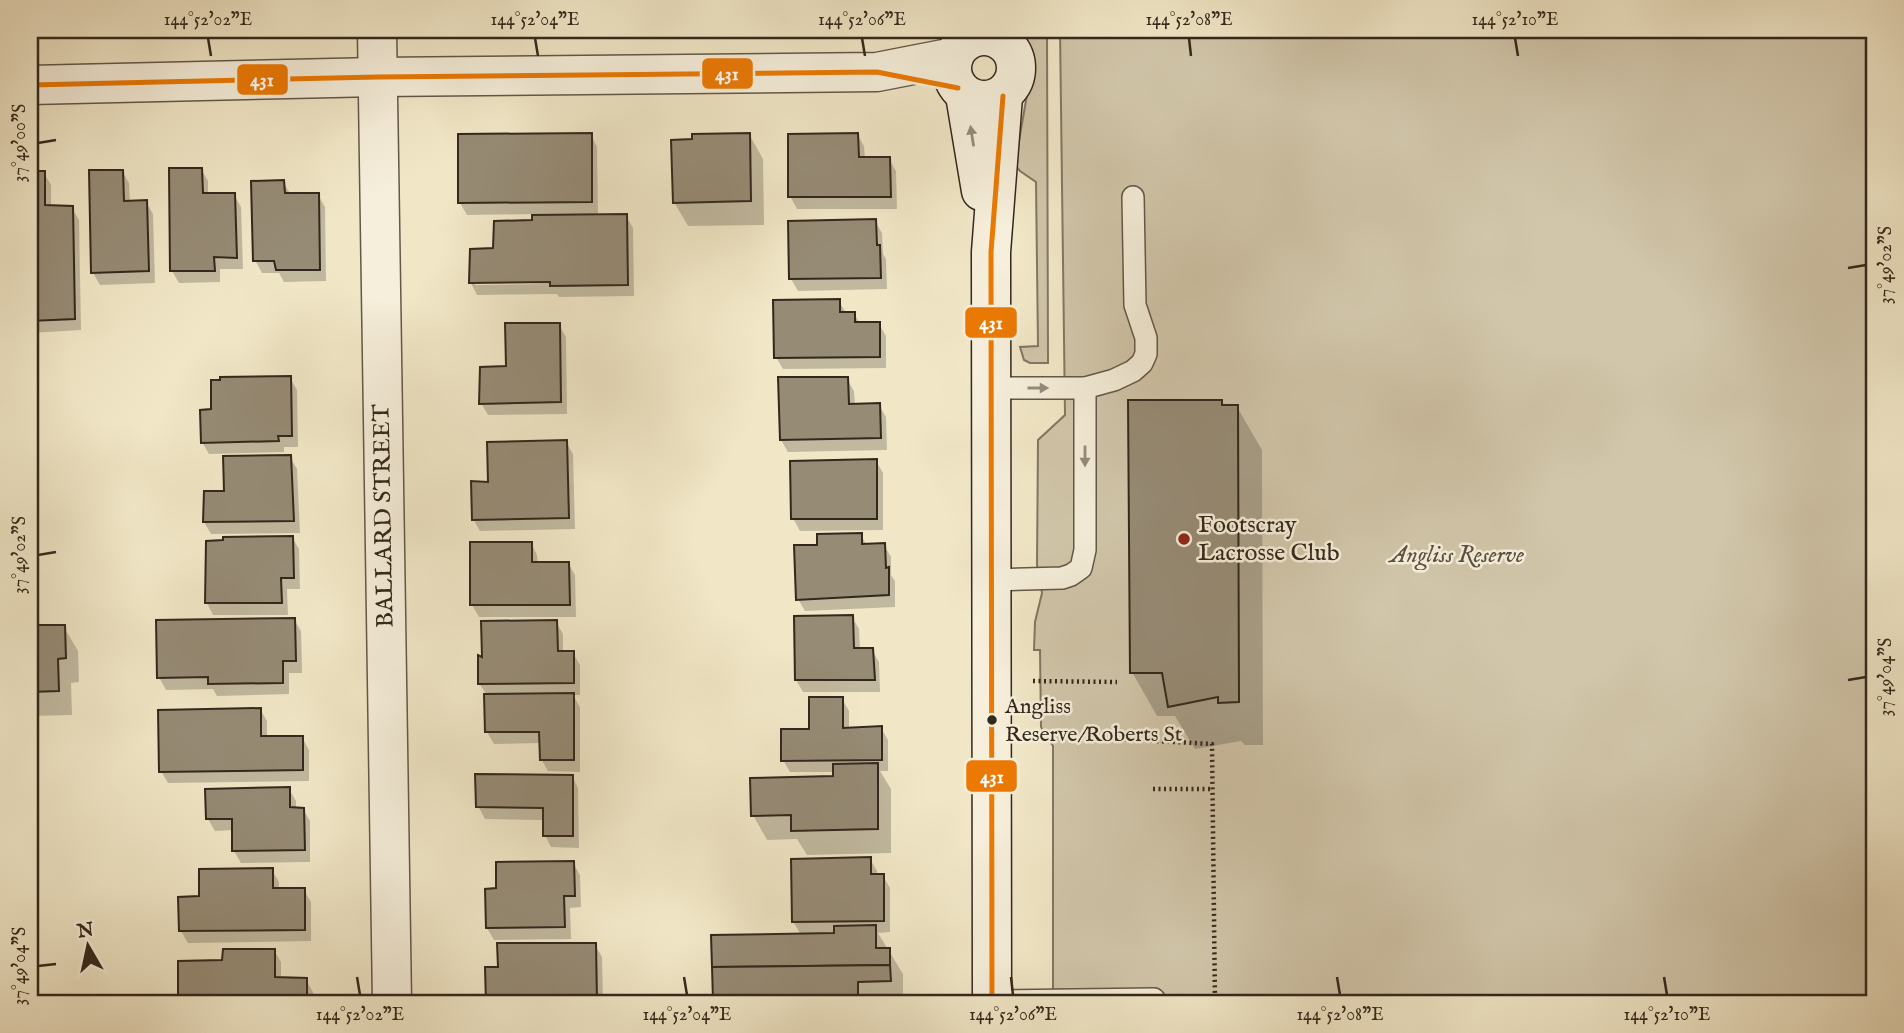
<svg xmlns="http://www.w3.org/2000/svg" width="1904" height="1033" font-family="'IM FELL English',serif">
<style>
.green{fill:#d1c6aa;stroke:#827663;stroke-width:2}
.shadow{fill:#0003;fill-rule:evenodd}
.building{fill:#968b75;stroke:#34271c;stroke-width:2}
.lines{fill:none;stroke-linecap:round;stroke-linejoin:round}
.lane-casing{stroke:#635747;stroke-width:24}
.street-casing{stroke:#635747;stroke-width:41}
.secondary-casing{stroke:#34271c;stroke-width:41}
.path{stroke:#34271c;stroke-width:4.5;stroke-dasharray:2 3.5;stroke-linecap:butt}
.lane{stroke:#f6efdb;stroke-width:21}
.street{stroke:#f6efdb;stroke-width:38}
.secondary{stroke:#f6efdb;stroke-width:38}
.bus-1-casing{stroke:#f6efdb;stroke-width:10}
.bus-1{stroke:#eb7903;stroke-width:5}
.oneway{fill:#958b7c}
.ticks{fill:none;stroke:#34271c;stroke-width:2.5}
.poi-dot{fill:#8f2418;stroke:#f6efdb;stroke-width:2.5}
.bus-dot{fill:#34271c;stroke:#f6efdb;stroke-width:2.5}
.labels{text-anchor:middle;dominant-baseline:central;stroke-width:5;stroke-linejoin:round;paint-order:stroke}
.bus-label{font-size:22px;fill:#34271c;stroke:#f6efdb;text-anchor:start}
.street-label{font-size:24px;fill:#34271c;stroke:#f6efdb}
.poi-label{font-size:24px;fill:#34271c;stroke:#f6efdb;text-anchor:start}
.park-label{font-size:24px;font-style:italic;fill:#5b4f40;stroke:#f6efdb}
.line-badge{stroke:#f6efdb;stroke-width:2.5}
.badge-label{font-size:19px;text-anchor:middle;font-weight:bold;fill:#fff}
.neatline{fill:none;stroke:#34271c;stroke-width:2.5}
.ticks-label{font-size:18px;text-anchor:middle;fill:#34271c}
</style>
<rect width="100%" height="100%" fill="#f1e7c7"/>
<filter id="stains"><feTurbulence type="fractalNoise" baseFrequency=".00286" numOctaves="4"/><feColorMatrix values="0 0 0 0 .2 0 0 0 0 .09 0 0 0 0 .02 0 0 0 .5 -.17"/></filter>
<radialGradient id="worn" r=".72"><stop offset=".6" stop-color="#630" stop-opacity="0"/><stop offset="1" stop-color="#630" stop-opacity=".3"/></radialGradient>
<g class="green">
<path d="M1025,30H1047L1048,363H1030L1024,360L1020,347L1038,346L1036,182L1020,171L1015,165L1030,77L1031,57Z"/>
<path d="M1060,30H1874V1003H1053V746L1041,727L1040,650H1034L1035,622L1042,593L1037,565L1038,440L1065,415Z"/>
</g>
<g class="shadow">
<path d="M628,30H684V34L631,35Z"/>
<path d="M749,134L763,159L764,225L688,226L674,202Z"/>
<path d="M857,134L864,146L865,159H889L896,171L897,209H797L790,196Z"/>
<path d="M591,135L597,147L598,216H626L633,228L634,296L559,297L557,294L477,295L471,283L494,250L534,221L533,214L467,215L460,203ZM559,280V284L475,285V281Z"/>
<path d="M201,169L208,181V195H234L241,207L243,269H220V282L179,283L172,271Z"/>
<path d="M122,171L129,183L130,203L146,202L153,214L155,283L100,285L93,273Z"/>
<path d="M30,173H44L51,185V207L72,208L79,220L81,330L30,333Z"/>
<path d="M283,182L291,195H318L325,207L326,281L284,282L279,273H262L255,260Z"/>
<path d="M875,221L882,233L883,254L886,259L887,289L798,291L791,279Z"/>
<path d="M839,301L846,313H854L860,324H879L886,336V368L783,369L776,357Z"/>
<path d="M559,325L566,337L567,414L488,415L481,403L507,368Z"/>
<path d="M290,378L297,390L298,447H284V452L209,454L202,442L213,411Z"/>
<path d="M847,379L854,391L855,405H879L886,417L887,450L788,452L781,440Z"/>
<path d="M1221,401L1225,407H1237L1262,450L1263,745H1245L1241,741L1195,749L1175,716H1157L1132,672Z"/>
<path d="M566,442L573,454L575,529L480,531L473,519L490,484Z"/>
<path d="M290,457L297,469L300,533L211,534L204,522L205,493H225Z"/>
<path d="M876,461L883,473V530L800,531L793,518Z"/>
<path d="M861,535L867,546L884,545L891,557V575L895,581V607L805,611L798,599L819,546Z"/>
<path d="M292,537L299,549L300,589H287L288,615H213L207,603Z"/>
<path d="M531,543L537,555L538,564L568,563L575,575L576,617H479L472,605Z"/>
<path d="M30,572H32L39,584V602L30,603Z"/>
<path d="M852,617L859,629L860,650H872L879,662L880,692H803L796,680Z"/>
<path d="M294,619L301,631L302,673H289V694L217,696L213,689L166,690L159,677Z"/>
<path d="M556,622L563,634V653H573L580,665V695H573L580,707V772L548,771L541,759V743L494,744L487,732L486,694L479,683L483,660Z"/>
<path d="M30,627H64L78,651L79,682L71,683L72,715L30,716Z"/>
<path d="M842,699L849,711V729L881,728L888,740V771H880L891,789V853L807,855L797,839L767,840L753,815L835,778V772H790L783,760Z"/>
<path d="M260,709L267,721V737H302L309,750V781L168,783L161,771Z"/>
<path d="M30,728L32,732L33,787H30Z"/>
<path d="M572,776L578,788L579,848L551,847L545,835L544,820L485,819L478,806Z"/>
<path d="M289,789L296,801V809H303L310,821V862L241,863L234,851V830L215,831L208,819Z"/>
<path d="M870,859L877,871V876H883L890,888V932L878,933L903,974V1003H717L715,999L801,935L793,921Z"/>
<path d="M573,863L580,875L581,907L570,908L571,939L494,940L487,928L498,890Z"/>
<path d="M272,870L279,882V890H304L311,902V941L188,943L181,931L201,898Z"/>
<path d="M595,945L602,957L603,1003H488L487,969L500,968Z"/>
<path d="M274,950L281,962V979L306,980L313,992V1003H180V963L224,961Z"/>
</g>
<g class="building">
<path d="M592,133V202L458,203V134Z"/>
<path d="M750,133L751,201L673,203L671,140L692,139V134Z"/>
<path d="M858,133L859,157H890L891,197H788V134Z"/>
<path d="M169,168H202L203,193H235L237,258L214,257L215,271H170Z"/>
<path d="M89,170H123L124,201L147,200L149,271L91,273Z"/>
<path d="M30,171H45V205L73,206L75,319L30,321Z"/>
<path d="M284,180L285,193H319L320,270H276L274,261H253L251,181Z"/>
<path d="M627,214L628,285L550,286V282L469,283L470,249L493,248L494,221L532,220V215Z"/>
<path d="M876,219L877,245H880L881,278L789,279L788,221Z"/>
<path d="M840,299V312H855V322H880V357L774,358L773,300Z"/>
<path d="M505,323H560L561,402L479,404L480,367L506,366Z"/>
<path d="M291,376L292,436H278L279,441L201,443L200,410L211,409V380H220V377Z"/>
<path d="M778,377H848L849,404L880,403L881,438L780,440Z"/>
<path d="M1128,400H1222V405H1238L1239,702L1218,703V697L1168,707L1162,673H1130Z"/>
<path d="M567,440L569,518L472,520L471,481L488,482L487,442Z"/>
<path d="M291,455L294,521L203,522L204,491H224L223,456Z"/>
<path d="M877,459V519H791L790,461Z"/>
<path d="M862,533V544L885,543L886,568L889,567V595L796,600L794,545H817V534Z"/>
<path d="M293,536L294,578H281L282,603H205L206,541L223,540V537Z"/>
<path d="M470,542H532V562H569L570,605H470Z"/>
<path d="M853,615L854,648H873L875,680H795L794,616Z"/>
<path d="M295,618L296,661H283V683L208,684V677L157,678L156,620Z"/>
<path d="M557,620L558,651H574V683L478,684V655L482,657L481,621Z"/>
<path d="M30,625H65L66,658L58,659L59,691L30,692Z"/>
<path d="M574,693V760H540L539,732H485L484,694Z"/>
<path d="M809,697H843V728L882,726V760L781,761V729H809Z"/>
<path d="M261,708V736H303V770L159,772L158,710Z"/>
<path d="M878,763V829L791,831V815L751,816L750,778L833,776V764Z"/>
<path d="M475,774L573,775V836H543V808L476,807Z"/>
<path d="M290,787V807L304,808L305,850L232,851V819H206L205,789Z"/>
<path d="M871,857V874H884V921L792,922L791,859Z"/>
<path d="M574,861L575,896H564L565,927L486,928L485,889L496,888V862Z"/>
<path d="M273,868V888H305V930L179,931L178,897L199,896V869Z"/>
<path d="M876,925V948H890V965L712,967L711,935L834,933V926Z"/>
<path d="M497,943H596L597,1002L486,1003L485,967H498Z"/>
<path d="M223,949H275V977L307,978V1003H178V961L222,960Z"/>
<path d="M890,965L891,981L858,982V996L790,995V1000H713L712,967Z"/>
</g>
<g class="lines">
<defs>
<g id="lane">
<path d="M991,388H1085L1114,380L1133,371L1142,363L1146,354V338L1135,305L1133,197"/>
<path d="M992,580L1062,578L1071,575L1081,568L1085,550V388"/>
<path d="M992,1001L1154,999"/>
</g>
<g id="street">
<path d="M377,30L392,1003"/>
<path d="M30,85L377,77L877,72L954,57"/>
</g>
<g id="secondary">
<circle cx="984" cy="68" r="32"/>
<path d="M965,95L981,191"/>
<path d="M992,1003L991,252L1003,96"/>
</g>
</defs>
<use href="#lane" class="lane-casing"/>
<use href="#street" class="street-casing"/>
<use href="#secondary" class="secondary-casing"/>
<g class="path">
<path d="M1033,681L1117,682"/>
<path d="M1118,739L1212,744L1215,1003"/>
<path d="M1153,789H1212"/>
</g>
<use href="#lane" class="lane"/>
<use href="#street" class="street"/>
<use href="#secondary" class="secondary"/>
<defs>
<g id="bus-1">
<path d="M30,85L377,77L877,72L958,88"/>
<path d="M992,1003L991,252L1003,96"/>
</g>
</defs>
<use href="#bus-1" class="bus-1-casing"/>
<use href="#bus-1" class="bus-1"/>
</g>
<defs><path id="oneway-solid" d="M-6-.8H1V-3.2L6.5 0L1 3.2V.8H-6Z" transform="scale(1.75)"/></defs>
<g class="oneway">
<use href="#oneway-solid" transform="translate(972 136) rotate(-99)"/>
<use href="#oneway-solid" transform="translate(1038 388)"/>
<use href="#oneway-solid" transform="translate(1085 456) rotate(90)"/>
</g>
<path class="ticks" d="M208,38L211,56M535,38L538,56M862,38L865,56M1189,38L1191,56M1515,38L1518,56M38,143L56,140M1848,268L1866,265M38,555L56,552M1848,680L1866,677M38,966L56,964M357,977L360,995M684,977L687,995M1011,977L1013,995M1337,977L1340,995M1664,977L1667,995"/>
<circle class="poi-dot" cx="1184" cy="539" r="7"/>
<circle class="bus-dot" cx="992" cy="720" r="6"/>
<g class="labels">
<g class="bus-label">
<text x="1005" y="707">Angliss<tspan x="1005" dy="28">Reserve/Roberts St</tspan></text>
</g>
<g class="street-label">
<text transform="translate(384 516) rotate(-91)">BALLARD STREET</text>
</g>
<g class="poi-label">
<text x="1198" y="525">Footscray<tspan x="1198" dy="28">Lacrosse Club</tspan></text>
</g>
<g class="park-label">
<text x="1457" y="555">Angliss Reserve</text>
</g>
</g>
<g class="line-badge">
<rect x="701" y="57" width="53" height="33" rx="7" fill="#eb7903"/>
<rect x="236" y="63" width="53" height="33" rx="7" fill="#eb7903"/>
<rect x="964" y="306" width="54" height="33" rx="7" fill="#eb7903"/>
<rect x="965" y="759" width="53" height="34" rx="7" fill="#eb7903"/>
</g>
<g class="badge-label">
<text x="727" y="80">431</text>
<text x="262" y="86">431</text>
<text x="991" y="329">431</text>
<text x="992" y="783">431</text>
</g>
<rect width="1904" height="1033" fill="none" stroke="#f1e7c7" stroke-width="77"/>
<g transform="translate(88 946) rotate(351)" stroke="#f6efdb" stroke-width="5" paint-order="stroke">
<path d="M0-5L12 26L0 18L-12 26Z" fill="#34271c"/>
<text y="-10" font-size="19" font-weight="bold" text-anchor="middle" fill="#34271c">N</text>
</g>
<rect x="38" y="38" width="1828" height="957" class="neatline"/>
<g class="ticks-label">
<text x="208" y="25">144°52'02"E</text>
<text x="535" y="25">144°52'04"E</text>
<text x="862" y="25">144°52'06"E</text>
<text x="1189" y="25">144°52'08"E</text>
<text x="1515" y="25">144°52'10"E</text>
<text transform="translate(19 143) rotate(-90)" y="6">37°49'00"S</text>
<text transform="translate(1885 265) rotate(-90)" y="6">37°49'02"S</text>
<text transform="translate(19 555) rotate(-90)" y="6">37°49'02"S</text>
<text transform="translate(1885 677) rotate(-90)" y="6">37°49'04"S</text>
<text transform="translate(19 966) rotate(-90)" y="6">37°49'04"S</text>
<text x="360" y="1020">144°52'02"E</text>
<text x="687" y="1020">144°52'04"E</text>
<text x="1013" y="1020">144°52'06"E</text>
<text x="1340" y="1020">144°52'08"E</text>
<text x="1667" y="1020">144°52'10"E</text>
</g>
<rect width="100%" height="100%" filter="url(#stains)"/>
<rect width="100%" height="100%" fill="url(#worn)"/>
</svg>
